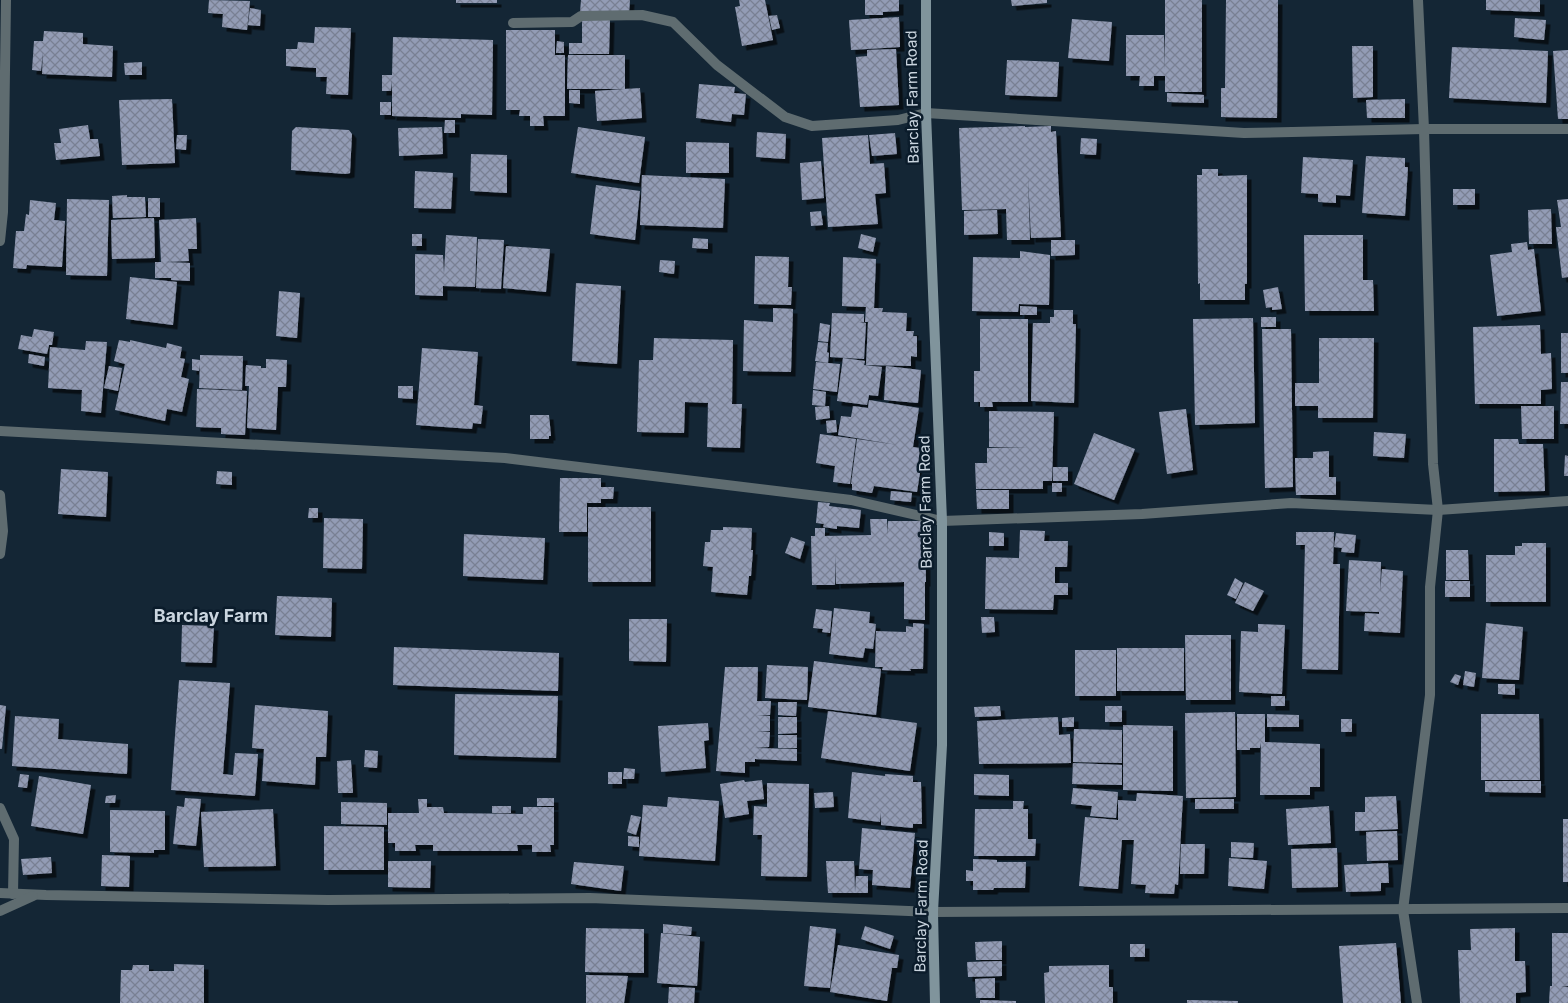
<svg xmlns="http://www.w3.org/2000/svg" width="1568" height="1003" font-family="Inter,sans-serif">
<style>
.building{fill:url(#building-cross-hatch);filter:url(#shadow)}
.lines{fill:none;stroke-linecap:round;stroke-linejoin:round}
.street{stroke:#5f6c70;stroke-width:10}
.secondary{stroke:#80949c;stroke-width:10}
.labels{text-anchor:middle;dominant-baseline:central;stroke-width:5;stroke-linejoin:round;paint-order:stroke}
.street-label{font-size:15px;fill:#cad5df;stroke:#0b1c2b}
.quarter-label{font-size:18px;font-weight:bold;fill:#cad5df;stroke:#0b1c2b}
</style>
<defs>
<pattern id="building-cross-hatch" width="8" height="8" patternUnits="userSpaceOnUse" patternTransform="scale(1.25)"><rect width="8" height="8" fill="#939cb5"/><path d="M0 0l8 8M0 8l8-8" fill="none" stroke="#798093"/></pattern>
<filter id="shadow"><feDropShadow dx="4.5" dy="4.5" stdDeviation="0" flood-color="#0009"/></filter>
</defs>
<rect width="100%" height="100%" fill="#142635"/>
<g class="building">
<path d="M209,0L250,1L247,30L222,27L223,14L208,13Z"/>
<rect x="456" y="0" width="41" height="3"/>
<path d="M581,0H630L629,13L580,12Z"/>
<path d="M739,0H765L773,40L742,46L735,7L740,6Z"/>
<path d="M865,0H899V11L883,12V15H865Z"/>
<path d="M1011,0H1047V3L1012,6Z"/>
<path d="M1165,0H1202V92H1165V76H1154V86H1139L1140,76H1126V35H1164L1165,70Z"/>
<path d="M1226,0H1278L1277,118L1221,117V88H1225Z"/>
<path d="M1486,0H1540V12L1486,10Z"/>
<path d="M250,8L261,10L260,26L248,25Z"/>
<path d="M777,15L780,28L772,30L769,16Z"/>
<path d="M899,17L900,47L851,50L849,20Z"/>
<path d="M582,18H610L609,54H569V43H582Z"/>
<path d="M1515,18L1546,20L1544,40L1514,37Z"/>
<path d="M1072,19L1112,22L1109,61L1068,58Z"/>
<path d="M315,27L351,28L348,95L326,94L327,77H316V68L286,66V49H297L298,42L314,43Z"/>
<path d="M506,30H555V55H565V116H543L544,126H530V116H519L520,110H506Z"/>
<path d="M44,31L83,33V44L113,46L112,77L42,74L43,52L41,71L32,70L34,41H43Z"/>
<path d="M393,37L493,40L492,115L461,114V118L392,116V80L391,91H382V75H392Z"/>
<path d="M557,41L564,42V53H556Z"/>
<path d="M1352,46H1373V97L1353,98Z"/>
<path d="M1452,47L1548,51L1546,103L1449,98Z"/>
<path d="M896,49L899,105L860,107L856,57L867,56V50Z"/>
<path d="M1568,50V119H1558L1553,51Z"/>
<path d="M568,55H625V89H567Z"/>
<path d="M1007,60L1059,62L1057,97L1005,95Z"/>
<path d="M142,62V75H125L124,63Z"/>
<path d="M699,84L735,87L734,93L746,94L744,115L732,114L731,122L696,118Z"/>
<path d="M640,88L642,118L597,121L595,91Z"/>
<path d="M569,90H580V104L569,103Z"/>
<path d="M1167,93L1204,95V103L1167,102Z"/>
<path d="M172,99L175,163L122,165L119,100Z"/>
<path d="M1405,99V118H1367L1366,100Z"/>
<rect x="380" y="102" width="11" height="13"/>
<path d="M445,120H455V133H444Z"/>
<path d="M88,125L90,139H98L100,156L56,160L54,143H61L59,129Z"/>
<path d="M1025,126V127L1051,126V132L1056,131L1061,237L1031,238L1028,176L1030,240H1007L1006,209L962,210L959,128Z"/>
<path d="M296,127L349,130L352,134L350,173L346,174L291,170L292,131Z"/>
<path d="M442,127L443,154L399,156L398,128Z"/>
<path d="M578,127L645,137L639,183L571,173Z"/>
<path d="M757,132L786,134L785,159L756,157Z"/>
<path d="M895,133L897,154L872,156L869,135Z"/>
<path d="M177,135H187L186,150L176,149Z"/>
<path d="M868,135L870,164L884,163L886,193L875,194L878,224L828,227L822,138Z"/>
<path d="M1081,138L1097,139L1096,155L1080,154Z"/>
<path d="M686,142L729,143V173H686Z"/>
<path d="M471,154L507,155V193L470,191Z"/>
<path d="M1366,156L1405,158V167H1408L1405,216L1362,213Z"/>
<path d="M1303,157L1353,160L1350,196L1336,195V203L1318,202V194L1301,193Z"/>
<path d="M821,161L824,198L802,200L800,163Z"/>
<path d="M1202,169H1218V176L1247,175V284H1245V300H1200V283L1198,284L1197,175H1202Z"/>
<path d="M415,171L453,173L451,209L414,208Z"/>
<path d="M642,175L725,179L723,228L640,225Z"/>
<path d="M596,185L640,191L635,240L590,234Z"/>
<rect x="1453" y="189" width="22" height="16"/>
<path d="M127,195V197H145L146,217L113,218L112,196Z"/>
<rect x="148" y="198" width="12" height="19"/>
<path d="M67,199L109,200L107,276L66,275Z"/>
<path d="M1568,199V277L1562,278L1556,227H1561L1557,200Z"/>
<path d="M30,200L56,203L54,220L65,221L62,267L27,265L26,269L13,268L16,231H24L26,214L29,215Z"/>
<path d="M1551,209L1552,244H1529L1528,210Z"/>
<path d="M997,210L998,234L964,235V211Z"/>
<path d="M821,211L823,225L811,226L810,212Z"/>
<path d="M154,218L155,258L112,259L111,220Z"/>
<path d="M196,218L197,249H188L189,261L165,262L190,263V281L171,280V278H155V262H161L159,220Z"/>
<rect x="412" y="234" width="10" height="12"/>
<path d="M861,234L876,238L873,252L858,248Z"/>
<path d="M446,235L477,237L475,287L443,286V296L415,295V254L443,255L444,274Z"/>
<path d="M1304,235H1363V280H1373L1374,311H1305Z"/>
<path d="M693,238L708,239V249L692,248Z"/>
<path d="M478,239L504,240L501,289L476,288Z"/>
<path d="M1051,240H1075V255L1051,256Z"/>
<path d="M1527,242L1528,250L1534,249L1541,311L1497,316L1490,255L1512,252L1511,244Z"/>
<path d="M506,246L550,249L546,292L503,288Z"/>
<path d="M1020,251L1050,255L1049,305L1019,304L1018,312L972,311L973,257L1020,258Z"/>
<path d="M755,256L789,257L788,287H792L791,305L754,304Z"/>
<path d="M843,257L876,259L874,308H883L882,312L907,313L906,331H914L913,336H917V357L911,356V366L866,365L868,322H865L866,307L842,306Z"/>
<path d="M660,260L675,261L674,274L659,272Z"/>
<path d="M130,277L177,282L173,325L126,319Z"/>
<path d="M576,283L621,286L617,364L572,361Z"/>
<path d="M1278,287L1282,309L1272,310V307L1266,308L1263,290Z"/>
<path d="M279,291L300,293L297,338L276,336Z"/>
<path d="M1020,306L1037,307V315H1020Z"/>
<path d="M773,308L793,309L791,372L743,371L744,320L773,322Z"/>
<path d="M1054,310H1073V324H1076L1074,403L1031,401L1033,323H1050V317H1054Z"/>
<path d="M832,313L864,314V322H859L866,323L864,359L830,357Z"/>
<rect x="1261" y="317" width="15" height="10"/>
<path d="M1253,318L1255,423L1195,425L1193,319Z"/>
<path d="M980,319H1028V402H992L993,407H980V402H974V371H980Z"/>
<path d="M820,323L830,325L828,342L818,341Z"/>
<path d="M1540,325L1541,354L1551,353L1552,389L1541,390V404H1475L1473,327Z"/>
<path d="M34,329L54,332L52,345H49L47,354L18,349L21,335L32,337Z"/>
<path d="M1262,329H1291L1293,487L1265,488Z"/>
<rect x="1561" y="333" width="7" height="40"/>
<path d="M654,338L733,340L732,404H742L740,448L707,447L708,403L685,402L684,433L637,432L639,360H653Z"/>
<path d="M1319,338H1374L1373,418H1318V406H1295V383H1319Z"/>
<path d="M119,340L130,342V340L166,348L167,343L182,347L180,358L185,359L181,377L189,379L182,412L167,409L165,421L115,410L125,364L114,361Z"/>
<path d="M86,341L107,342L101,413L81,411L82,390L48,388L50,347L85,350Z"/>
<path d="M818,342L828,343L827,352L829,353L828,363L815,361Z"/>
<path d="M422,348L478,352L474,405L483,406L481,424L473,423L472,429L416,425Z"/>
<path d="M29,354L45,357L44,366L28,363Z"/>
<path d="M200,355L243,356L242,390L199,388L200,364L199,371L192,370V359L200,360Z"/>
<path d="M843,358L865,361L864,365L882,367L878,396L869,395L867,405L837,401Z"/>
<path d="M266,359L287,360L286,387H278L276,430L247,428L249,386H245L246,365L261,366V368H266Z"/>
<path d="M816,362L840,364L837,392L813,389Z"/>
<path d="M109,366L122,368L118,391L104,388Z"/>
<path d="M886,366L921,370L918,403L884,400Z"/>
<path d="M1561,382H1568V424H1560Z"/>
<path d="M398,386H413V399L398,398Z"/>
<path d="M197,389L247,391L245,435L221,434V428L196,427Z"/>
<path d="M813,390L826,392L825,406L812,405Z"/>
<path d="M869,400L919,408L913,447L920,448L917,472L920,473L917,492L874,486L872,493L852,490V484H851L857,439L898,445L838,435L841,416L851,417L853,406L868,408Z"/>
<path d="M829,406L830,418L816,420L815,407Z"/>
<path d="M1521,406H1554V439H1522Z"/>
<path d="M1186,409L1193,470L1167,474L1159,412Z"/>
<path d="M989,411L1054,412L1052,481H1043V489H976L975,463H987V448H1028L989,447Z"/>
<path d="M530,415H549L551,436H549V439H530Z"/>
<path d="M836,420L837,432L827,433L826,421Z"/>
<path d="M1374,432L1406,434L1404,458L1373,456Z"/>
<path d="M1094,433L1135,449L1114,500L1074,484Z"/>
<path d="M820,434L856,439L850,484L833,482L835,466L816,463Z"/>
<path d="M1494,439H1518L1519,444H1543L1545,491L1494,492Z"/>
<path d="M1329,451V477H1336V495H1296L1295,458H1313V452Z"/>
<path d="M1565,455L1568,456V476H1564Z"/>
<rect x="1053" y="467" width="15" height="14"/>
<path d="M61,469L108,472L106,517L58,514Z"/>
<path d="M217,471L232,472V485L216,484Z"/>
<path d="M560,478H601V487H614L613,499H601V503H587V532H559Z"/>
<rect x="1052" y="483" width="10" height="9"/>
<path d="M976,490H1009V509H977Z"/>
<path d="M891,491L912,493L911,502L890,500Z"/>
<path d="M818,502L830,503L829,506L861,510L859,528L837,526V529L823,527L824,524L816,523Z"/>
<rect x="588" y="507" width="63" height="75"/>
<path d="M309,508H318V518H308Z"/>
<path d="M324,518L363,519L362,569L323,568Z"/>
<path d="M870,519H887V535L888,521H925L926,582H917H925V620L904,619V582L836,584V554L835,585H812L811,536H815V528H825V536L871,535Z"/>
<path d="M723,527L752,528L751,550H753L751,576H749L747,595L711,592L713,567L703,566L705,542H710L711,530H723Z"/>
<path d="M1020,530L1045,531L1044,541H1068L1067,567H1055V583H1068V595H1054L1053,610L985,609L986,557L1019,558Z"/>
<path d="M989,532L1004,533V546H989Z"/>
<path d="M1296,532H1334L1333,564H1340L1338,670L1302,669L1305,545H1296Z"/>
<path d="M1336,533L1356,535L1354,553L1341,552L1342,548L1334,547Z"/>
<path d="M464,534L545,538L543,580L463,576Z"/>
<path d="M791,537L805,542L800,559L785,553Z"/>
<path d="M1522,543H1546V602H1486V555H1515V546H1522Z"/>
<path d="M1446,550H1468L1469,580H1446Z"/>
<path d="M1349,560L1381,562L1380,592L1382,569L1403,571L1400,633L1364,631L1365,613L1379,614V612L1346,611Z"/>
<path d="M1235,578L1243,583L1236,599L1227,595Z"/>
<rect x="1445" y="581" width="25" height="16"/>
<path d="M1245,582L1264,591L1253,611L1235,603Z"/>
<path d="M277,596L332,598L331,637L275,635Z"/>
<path d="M834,608L870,612L869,623L876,624L873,649L865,648L863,658L829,654Z"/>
<path d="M816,609L832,611L830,633L822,632L823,629L813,628Z"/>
<path d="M981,617H994L995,632L982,633Z"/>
<path d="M629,619H667L666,662L629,661Z"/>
<path d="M913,623L924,624L923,669H910L911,671L882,670L883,667H875L876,631L906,632V626L913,627Z"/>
<path d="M1486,623L1523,627L1519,680L1482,678Z"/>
<path d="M1258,624L1285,625L1282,694L1239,692L1241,631L1258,632Z"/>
<path d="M182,625L214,626L212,663L181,662Z"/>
<path d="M1185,635H1231V700H1186Z"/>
<path d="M394,647L559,653L558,691L393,685Z"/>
<rect x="1117" y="648" width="67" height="43"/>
<rect x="1075" y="650" width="41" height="46"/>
<path d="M814,661L881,669L876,715L808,707Z"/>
<path d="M767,665L808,667L807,700L765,698Z"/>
<path d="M725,667H758L757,701H771L770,715L756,716H770V731L756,732H770L769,747L754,748L797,749V761L755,759V762H745V773L716,771Z"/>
<path d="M1465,671L1476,673L1474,687L1463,685Z"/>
<path d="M1455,674L1461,676L1458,685L1450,682Z"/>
<path d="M179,680L230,683L223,774L233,775L235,753L258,754L255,796L171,790Z"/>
<path d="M1498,684H1515V695L1498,694Z"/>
<path d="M455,694L558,696L556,758L454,755Z"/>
<rect x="1271" y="696" width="14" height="10"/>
<path d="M778,702H797L796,716L778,715Z"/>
<path d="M0,705L6,706L2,749H0Z"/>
<path d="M255,705L328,711L326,757H316L315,785L262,781L264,749L252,748Z"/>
<path d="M1000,706L1001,716L975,717L974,707Z"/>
<rect x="1105" y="706" width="17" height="16"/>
<path d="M828,711L917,723L910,771L821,758Z"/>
<path d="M1235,712L1236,797L1186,798L1185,713Z"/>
<path d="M1237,714H1265V742L1320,744V787H1310V795H1260L1261,742L1260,748H1250V750H1237Z"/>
<path d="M1267,714L1299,715V727H1267Z"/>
<path d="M1481,714H1539L1540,780H1481Z"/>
<path d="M15,716L59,719L58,739L128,744L127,774L12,766Z"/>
<path d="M778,717H797V733L778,734Z"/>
<path d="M1058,717L1059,735L1070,734L1071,763L979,764L977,721Z"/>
<path d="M1074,717V727H1062V718Z"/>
<rect x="1341" y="719" width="11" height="13"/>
<path d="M708,723L709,740L704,741L706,768L661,772L658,726Z"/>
<path d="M1123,725L1173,726V791L1123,790Z"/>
<path d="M1074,729L1122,730V763L1073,762Z"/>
<rect x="778" y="735" width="19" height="13"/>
<path d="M365,750L378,751L377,768L364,767Z"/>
<path d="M351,760L353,793H338L337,761Z"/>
<path d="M1073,763L1122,765V785L1072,784Z"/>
<path d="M624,768L635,769L634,779H623Z"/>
<rect x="608" y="772" width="14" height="12"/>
<path d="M852,772L885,776V774L913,776V782H921L922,824H913V828L881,825V812L880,822L848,818Z"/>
<path d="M20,774L29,775L27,788L18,787Z"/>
<path d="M974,774L1009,775V796L974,795Z"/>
<path d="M39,776L91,785L83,834L31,826Z"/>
<path d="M744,780L745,782L762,780L764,799L747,801L749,814L725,818L720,784Z"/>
<path d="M1485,781H1541V793L1485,792Z"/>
<path d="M767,783L809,784L807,877L761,876L762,835H753L754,806L767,807Z"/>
<path d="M1073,788L1118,792L1116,818L1090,816L1092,806L1071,804Z"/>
<path d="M833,792L834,807L815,808L814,793Z"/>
<path d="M1137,793L1183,796L1178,885L1175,884L1174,894L1145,893L1146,885L1131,884L1134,840H1122L1118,889L1079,886L1085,817L1118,820V800L1136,801Z"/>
<path d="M116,795L115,803H105L106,796Z"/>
<path d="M1396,796L1398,829L1355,831V812H1365V797Z"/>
<path d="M668,797L719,801L715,861L639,856L643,805L667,807Z"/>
<path d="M185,798L201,799L196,846L173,844L177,806L184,807Z"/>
<rect x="537" y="798" width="17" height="8"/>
<path d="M418,799H427V807H443L444,813L523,814V807H554V845H550L551,852H532V845H517L518,851H433V845H415L416,851H395V843H388V813H419Z"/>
<rect x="1195" y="799" width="39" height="10"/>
<path d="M1013,801H1024L1023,809H1028V839H1036L1035,856H974L975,809H1013Z"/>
<path d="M341,802L387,803V825L341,824Z"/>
<rect x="492" y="806" width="19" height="7"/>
<path d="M1329,806L1331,843L1288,845L1286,809Z"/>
<path d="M273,809L276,866L204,867L201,812Z"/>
<path d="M110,810L165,811V850H154V853L110,852Z"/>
<path d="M631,815L641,817L636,835L627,832Z"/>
<rect x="1563" y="819" width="5" height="63"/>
<path d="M324,826L384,827V870H324Z"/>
<path d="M862,828L915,833L910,888L872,885L873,870L859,869Z"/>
<path d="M1397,831L1398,860L1367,861L1366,832Z"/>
<path d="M628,836L639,837V847L628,846Z"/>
<path d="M1231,842L1254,843L1253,858L1231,857Z"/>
<path d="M1181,844H1205L1204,874H1180Z"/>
<path d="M1337,848L1338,887L1292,888L1291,849Z"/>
<path d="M102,855L130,856L129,887L101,886Z"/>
<path d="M51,857L52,873L23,875L21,859Z"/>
<path d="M1229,858L1267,861L1264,889L1228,886Z"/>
<path d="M973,859L997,860V862H1026L1025,888H994L993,890H973V881H966V870L973,871Z"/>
<path d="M388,861H431L430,888L388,887Z"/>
<path d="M826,861H854L855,893H828Z"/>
<path d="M574,862L624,866L621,891L571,884Z"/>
<path d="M1388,863L1389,883H1381V891L1346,892L1344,865Z"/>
<path d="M856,876H868V893H855Z"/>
<path d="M663,924L692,927L691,935L663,933Z"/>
<path d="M810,926L836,929L830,988L804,986Z"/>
<path d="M865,926L894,936L890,949L861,939Z"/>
<path d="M586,928L644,929V973L585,972Z"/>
<path d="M1515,928V961H1525L1526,992L1516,993V1003H1460L1458,950H1471L1470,929Z"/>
<path d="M661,933L700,937L697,986L657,983Z"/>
<path d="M1552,933H1568V986L1561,987H1568V1003H1549L1550,986H1552Z"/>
<path d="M1002,941V960H976L975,942Z"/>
<path d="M1396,943L1401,1003H1343L1339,946Z"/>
<rect x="1130" y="944" width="15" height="13"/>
<path d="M838,945L899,955L897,968H892L887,1001L830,992Z"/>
<path d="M1002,961V976L968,977L967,962Z"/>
<path d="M174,964L204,965V1003H120L121,970H132L133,965H149V971H174Z"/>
<path d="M1109,965V987H1113V1003H1045L1044,973L1049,972V966Z"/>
<path d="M586,975L628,976L624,1003H586Z"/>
<path d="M995,978V998H976L975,979Z"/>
<path d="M669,987L695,988L694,1003H668Z"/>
<path d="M980,1000L1016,1001V1003H980Z"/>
<path d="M1187,1000L1238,1001V1003H1187Z"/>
</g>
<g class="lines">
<g class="street">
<path d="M513,23L572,22L581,16L642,15L673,22L717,65L785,117L812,126L898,120L926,113L1244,133L1424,129H1568"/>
<path d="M0,241L3,212L6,0"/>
<path d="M0,431L505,458L851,500L942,521L1142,514L1291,503L1438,510L1568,501"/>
<path d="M0,495L3,531L0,554"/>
<path d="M0,808L14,839L13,894"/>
<path d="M0,893L46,895L328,900L590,898L933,912L1568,908"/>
<path d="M0,911L33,896"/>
<path d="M1417,1003L1403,910L1430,695V587L1438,510L1433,464L1424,129L1418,0"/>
</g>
<path class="secondary" d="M926,0V113L942,521V745L933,912L935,1003"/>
</g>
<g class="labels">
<g class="street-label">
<text transform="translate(912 97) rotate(-91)">Barclay Farm Road</text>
<text transform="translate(925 502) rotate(-91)">Barclay Farm Road</text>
<text transform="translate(921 906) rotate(-89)">Barclay Farm Road</text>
</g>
<g class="quarter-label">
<text x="211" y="615">Barclay Farm</text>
</g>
</g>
</svg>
